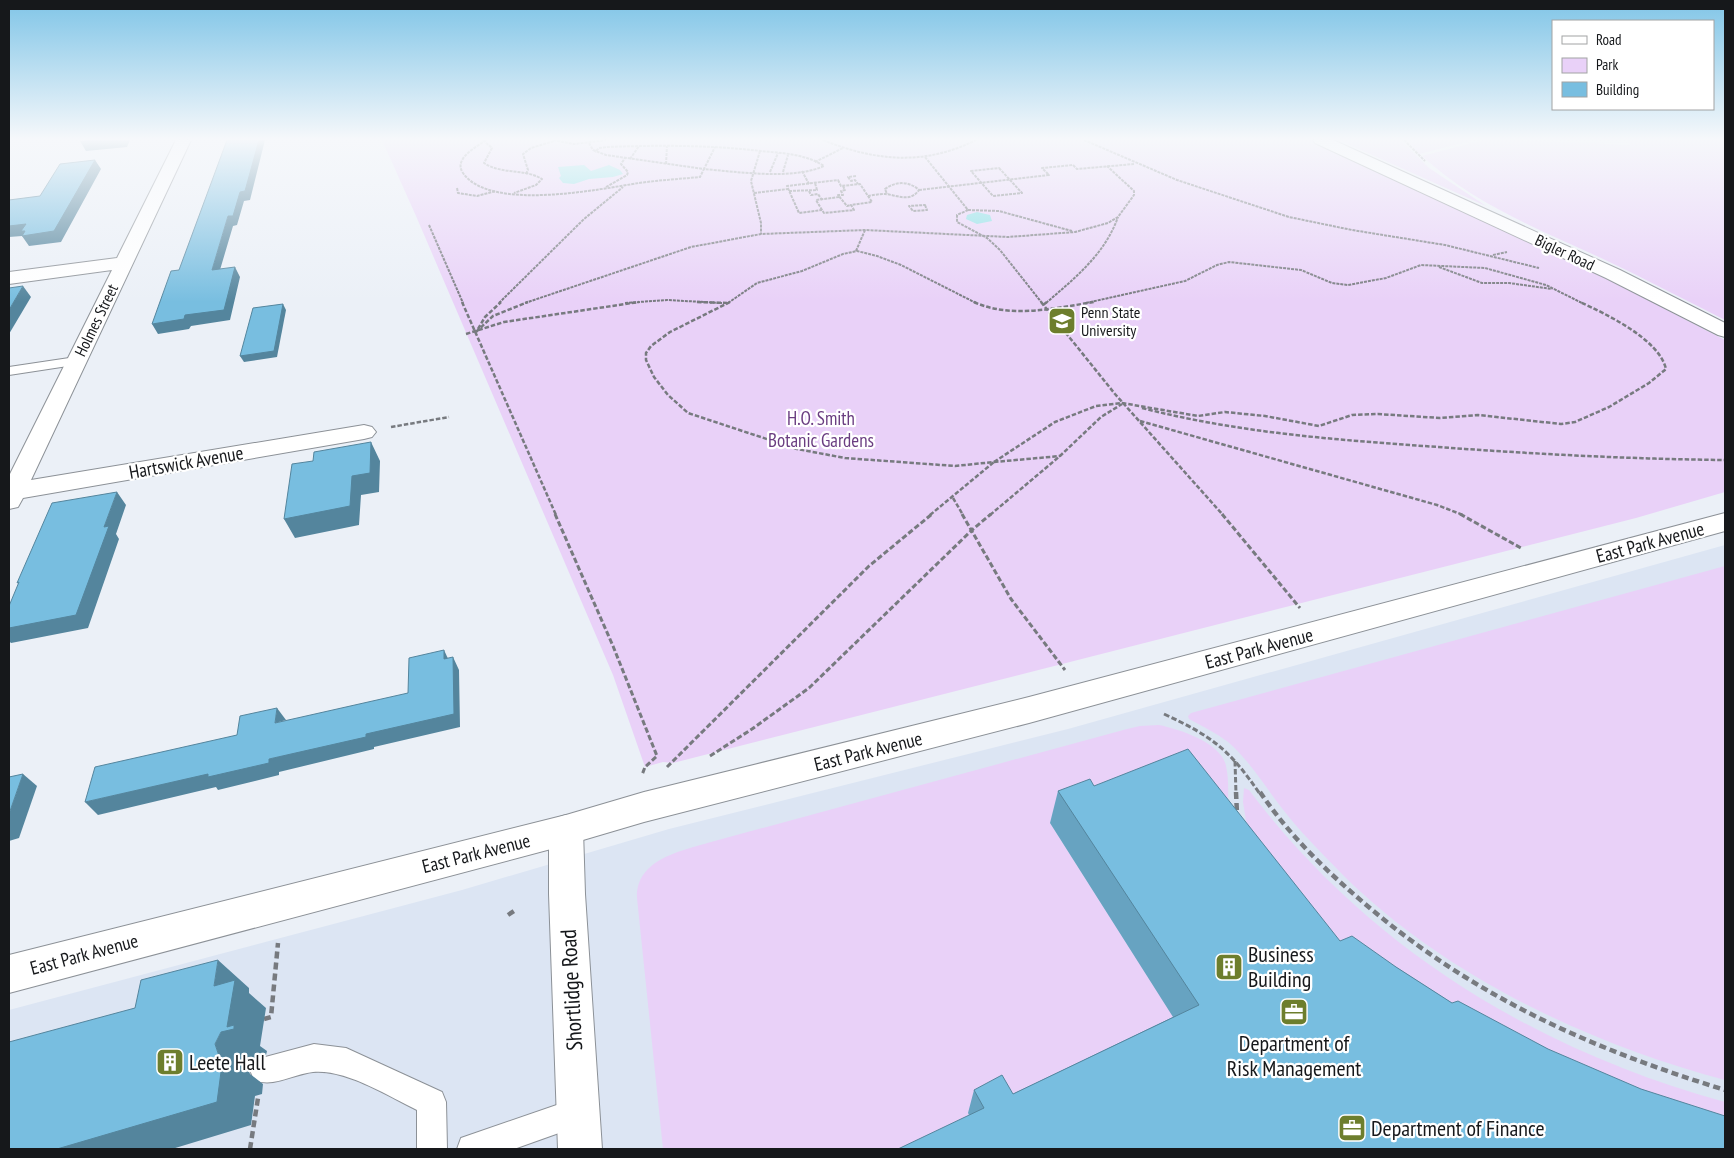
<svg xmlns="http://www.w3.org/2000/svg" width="1734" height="1158" font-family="'PT Sans Narrow',sans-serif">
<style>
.built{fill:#dce5f3}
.green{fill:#e9d1f8}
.water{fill:#85dee5}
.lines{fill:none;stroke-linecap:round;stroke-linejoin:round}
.service-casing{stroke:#8c9197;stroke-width:2}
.minor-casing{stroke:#8c9197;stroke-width:2}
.secondary-casing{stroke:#8c9197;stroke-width:2}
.path-far3{stroke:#777a7f;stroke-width:2;stroke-dasharray:3 1;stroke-linecap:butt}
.path-far2{stroke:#777a7f;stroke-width:2.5;stroke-dasharray:4.5 2;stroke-linecap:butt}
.path-far1{stroke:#777a7f;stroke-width:3;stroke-dasharray:5.5 2.5;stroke-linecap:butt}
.path{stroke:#777a7f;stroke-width:4.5;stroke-dasharray:7 4;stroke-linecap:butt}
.service{fill:#fff;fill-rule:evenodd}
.minor{fill:#fff;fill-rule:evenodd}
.secondary{fill:#fff;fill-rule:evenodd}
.wall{fill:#67a3c1}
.shaded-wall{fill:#54859d}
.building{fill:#78bee0;stroke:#54859d}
.labels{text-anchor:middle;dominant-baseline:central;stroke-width:4.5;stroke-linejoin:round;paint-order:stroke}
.far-street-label{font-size:16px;fill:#16181b;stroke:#fff}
.far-poi-label{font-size:16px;fill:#16181b;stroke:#fff;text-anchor:start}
.park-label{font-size:19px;fill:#6a3d81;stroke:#fff}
.street-label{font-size:19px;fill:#16181b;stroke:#fff}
.near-poi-label{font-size:22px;fill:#16181b;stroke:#fff;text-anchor:start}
.near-street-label{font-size:22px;fill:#16181b;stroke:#fff}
</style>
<rect width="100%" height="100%" fill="#ebf0f7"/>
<path class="built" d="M1725,545V1149H9V1010L462,890L669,829L1068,729Z"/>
<g class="green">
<path d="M382,140H1310L1560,255L1725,340V492L1636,518L673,763L663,762L645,767L613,675L416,216Z"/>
<path d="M1339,140H1401L1429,168L1486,206Z"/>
<path d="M1407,140H1474L1419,154Z"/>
<path d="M1483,140C1535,140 1580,143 1630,145L1628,140H1725V320C1683,299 1642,277 1599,257C1537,229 1473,203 1422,156Z"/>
<path d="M1725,566V1080C1589,1044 1443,975 1342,874C1321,852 1299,831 1281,807C1264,785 1249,760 1228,742C1216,733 1202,726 1189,719L1188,716L1191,713Z"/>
<path d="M1159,725C1179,729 1222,743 1226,766C1229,779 1228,793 1228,805L1050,823L1183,1032L941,1149H663L637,898C636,859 681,851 711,842L1127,729L1140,726Z"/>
<path d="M1244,788L1249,790C1367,947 1537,1051 1725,1102V1138L1337,952L1247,827L1243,802Z"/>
</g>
<g class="water">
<path d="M584,165L591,171L609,165L620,170L623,174L613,177L589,179L574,184L563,183L559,178L561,176L558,167Z"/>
<path d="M977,212L990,215L992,221L977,224L966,219L967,215Z"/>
</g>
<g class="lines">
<defs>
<g id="service">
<path d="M76,357L81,358L83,361L81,364L9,375V367Z"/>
<path d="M314,1044L346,1048L442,1092L446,1102L447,1149H417V1110C388,1096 346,1069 313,1072C293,1074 274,1088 254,1080L250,1070L254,1060Z"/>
<path d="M577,1098L587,1103L592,1113L587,1123L514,1149H457L461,1138Z"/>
</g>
<g id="minor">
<path d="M176,140H191L31,480L364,425L372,427L376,432L372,437L364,439L23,498L18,507L9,509V476L112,270L9,284V272L117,258Z"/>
<path d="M1313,140H1333L1620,270L1725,323V337L1718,335L1606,278L1315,143Z"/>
<path d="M566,815L578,819L583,830L585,894L602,1149H558L549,894V830L554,819Z"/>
</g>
<path id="secondary" d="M1725,513V531L1029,723L644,822L566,845L9,993V955L566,815L644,792L1029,697Z"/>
</defs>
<use href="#service" class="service-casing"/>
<use href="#minor" class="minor-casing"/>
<use href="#secondary" class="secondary-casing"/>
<g class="path-far3">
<path d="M483,140L492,148L484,163C502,175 524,168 542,179L536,185L514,193"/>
<path d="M486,140C476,147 453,159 463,173C490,212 600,189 639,183C660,180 680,179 700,177L704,169C738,172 793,180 824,166C806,154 782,153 761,151C710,145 658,145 607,147L599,148L595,152"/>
<path d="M553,140L574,144L606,140"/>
<path d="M823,140C875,161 924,166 976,140"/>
<path d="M1084,140L1177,180L1289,217L1352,230L1445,245L1539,268"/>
<path d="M1404,140L1425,161"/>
<path d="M589,143L593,150L606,155L704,169L715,147"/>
<path d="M760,151L751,181L761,223V234"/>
<path d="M925,157L968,210L957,215V222L987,238L1000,250L1042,303"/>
<path d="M630,159L639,146"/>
<path d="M815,162L843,148"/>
<path d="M666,164L667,146"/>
<path d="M999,168L1022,193L993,196L971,171Z"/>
<path d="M802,171L809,184"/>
<path d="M770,172L778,153"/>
<path d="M783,172L788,155"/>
<path d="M526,174L528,170L523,154L531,148L554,141"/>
<path d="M856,176L848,177L851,181L855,180L858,184"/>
<path d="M838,180L841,186L860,184L872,202L851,205L854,210L824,213L822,210L799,213L787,186Z"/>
<path d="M843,186L845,190L841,191L843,195H838L847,206L851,205"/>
<path d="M606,187L627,175L628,172L621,164L625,158"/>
<path d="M457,188L458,193L477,196L496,191"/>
<path d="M919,190L1049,175L1042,168L1073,165L1077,169L1134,164"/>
<path d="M789,191L817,190L815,183"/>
<path d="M809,191L811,195L818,194L822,200"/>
<path d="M754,193L788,189"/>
<path d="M868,196C873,195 879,194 885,194C897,195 910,203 919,190C909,181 896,181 885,189L887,194"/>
<path d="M925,205L927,210L913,211L909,206Z"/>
<path d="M822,210L816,200L839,197"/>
<path d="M968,210L999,211L1072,231"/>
<path d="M429,225L463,303"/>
<path d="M856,251L865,230"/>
<path d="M1493,255L1507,252"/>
<path d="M1439,267L1482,283H1509L1552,289"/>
<path d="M499,303L584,219L623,187"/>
<path d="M525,303L691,247L761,234L865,230L1008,237L1075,232L1108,223L1118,217L1134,195V191L1107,166"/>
<path d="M625,303L667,300L722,303"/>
<path d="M728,303L757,283L802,271L843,254L857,251L877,256L901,265L976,303"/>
<path d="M1046,303C1075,278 1105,254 1118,217"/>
<path d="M1086,303L1185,281L1217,265L1229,262L1301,270L1332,283L1348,285L1386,278L1421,265L1485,268L1546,285L1582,303"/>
</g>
<g class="path-far2">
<path d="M462,302L556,515"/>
<path d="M697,302L727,303"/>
<path d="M730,302L670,332L651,346L646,353V360L654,377L668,395L688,413L797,449L845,458L955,466L994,462"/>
<path d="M974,302C1011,319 1055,308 1094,302"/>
<path d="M1041,302L1115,394L1223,515"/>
<path d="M1043,305L1047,302"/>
<path d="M478,329L485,317L501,302"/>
<path d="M476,332L493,316L528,302"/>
<path d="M466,334L504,322L639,302"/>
<path d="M1142,408C1239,433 1338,440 1438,447C1533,454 1629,459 1725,460"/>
<path d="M1140,421L1437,505L1463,515"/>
<path d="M391,427L449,417"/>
<path d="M994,462L1055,422L1096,406L1122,403L1198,416L1225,412L1265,416L1319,426L1352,415L1378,414L1440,418L1478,415L1561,424L1575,422L1609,407L1649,383L1666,369C1659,339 1606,314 1580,302"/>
<path d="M994,462L1060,456"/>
<path d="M953,498L963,515"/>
<path d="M930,515L994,462"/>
<path d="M990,515L1060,456L1101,417L1122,404"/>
</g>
<g class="path-far1">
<path d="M555,514L613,646L657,756L645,767L642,775"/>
<path d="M962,514L1011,599L1065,670"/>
<path d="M1222,514L1300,608"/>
<path d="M1460,514L1521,548"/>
<path d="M1164,714C1213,737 1229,749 1260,794"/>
<path d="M710,756L752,729L809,688L972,530L991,514"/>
<path d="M1235,761L1236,794"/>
<path d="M667,767L869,566L932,514"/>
</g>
<g class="path">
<path d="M1236,792L1237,814"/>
<path d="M1260,792C1287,832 1321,866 1357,897C1468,994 1586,1047 1725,1090"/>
<path d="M508,915L517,909"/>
<path d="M264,1019L271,1017L278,943"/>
<path d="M250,1149L258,1098"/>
</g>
<use href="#service" class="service"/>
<use href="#minor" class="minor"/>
<use href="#secondary" class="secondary"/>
</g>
<path class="wall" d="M1094,786L1340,941L1396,967L1452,1003L1548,1049L969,1115L968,1113L974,1090L1013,1094L1173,1017L1050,823L1058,791Z"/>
<g class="shaded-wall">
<path d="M88,140H130L127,147L86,151L80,141Z"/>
<path d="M259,140H265L250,200L244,201L237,225L233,226L217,280L212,270L228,216L240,192Z"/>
<path d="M95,160L101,169L61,242L29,246L22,236L9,237V226Z"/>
<path d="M235,267L240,277L230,320L191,326L189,329L158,334L152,324L185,315Z"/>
<path d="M23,286L31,297L9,334V310Z"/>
<path d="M283,304L286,310L277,357L244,362L240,356Z"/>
<path d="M371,442L380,461L379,492L361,495L359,525L295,538L284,519L352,476Z"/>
<path d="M117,492L126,505L116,534L119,539L88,628L11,643L9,641V628L104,527Z"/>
<path d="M444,650L450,663L444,659Z"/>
<path d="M453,657L459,670L460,727L374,747V749L279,772V775L218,790L216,787L98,815L85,802L269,759L366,734Z"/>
<path d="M277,708L286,720L275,723Z"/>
<path d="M23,774L37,786L19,838L9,841V814Z"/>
<path d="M218,960L249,988V993L266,1008L260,1046L267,1051L266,1055L254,1058L248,1069L250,1074L263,1084L262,1094L255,1096L251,1125L172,1149H57L219,1056L215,1044L221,1032L227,1027L214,986Z"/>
</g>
<g class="building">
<path d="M227,140H259L245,191L240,192L233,216H228L212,270L235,267L224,310L185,315L184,319L152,324L171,271L179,270Z"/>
<path d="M95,160L54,231L22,236L25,231H21L26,224L9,226V200L40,196L60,164Z"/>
<path d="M23,286L9,310V288Z"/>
<path d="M283,304L274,351L240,356L253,308Z"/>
<path d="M371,442L370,473L352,476L350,506L284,519L292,464L313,461L314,452Z"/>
<path d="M117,492L104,527L109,526L76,615L9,628V606L19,582L17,583L52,503Z"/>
<path d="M444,650V659L453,657L454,714L366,734V737L269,759V763L208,777V774L85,802L95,767L237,735L240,716L277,708L275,723L408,693L409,658Z"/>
<path d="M1188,749L1340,941L1352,936L1396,967L1452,1003L1458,1001L1548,1049L1641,1089L1725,1116V1149H898L984,1108L974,1090L1002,1075L1013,1094L1199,1005L1058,791L1090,779L1094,786Z"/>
<path d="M23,774L9,814V777Z"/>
<path d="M218,960L214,986L235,980L227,1027L234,1025V1029L221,1032L215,1044L219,1056L230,1059L228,1070L221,1072L217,1102L57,1149H9V1042L135,1008L141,980Z"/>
</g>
<linearGradient id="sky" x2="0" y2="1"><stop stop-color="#80c5e7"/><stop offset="0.46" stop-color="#f6f8fb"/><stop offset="1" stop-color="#f6f8fb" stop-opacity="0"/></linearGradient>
<rect width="1734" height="302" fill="url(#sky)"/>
<defs>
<symbol id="university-square" viewBox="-11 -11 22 22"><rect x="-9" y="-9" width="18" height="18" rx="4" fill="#6d7e2d" stroke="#fff"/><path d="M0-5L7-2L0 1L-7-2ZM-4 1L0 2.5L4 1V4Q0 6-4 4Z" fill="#fff"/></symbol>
<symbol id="building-square" viewBox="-11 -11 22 22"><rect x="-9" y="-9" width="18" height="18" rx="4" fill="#6d7e2d" stroke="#fff"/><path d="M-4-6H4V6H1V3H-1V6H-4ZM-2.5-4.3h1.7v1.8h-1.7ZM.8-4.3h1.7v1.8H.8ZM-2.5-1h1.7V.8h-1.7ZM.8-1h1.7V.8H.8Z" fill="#fff"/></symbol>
<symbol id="office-square" viewBox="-11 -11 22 22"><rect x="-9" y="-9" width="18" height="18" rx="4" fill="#6d7e2d" stroke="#fff"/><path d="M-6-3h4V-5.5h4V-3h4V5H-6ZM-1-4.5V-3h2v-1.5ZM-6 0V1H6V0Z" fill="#fff"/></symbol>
</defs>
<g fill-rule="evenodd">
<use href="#university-square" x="1046" y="305" width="32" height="32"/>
<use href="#building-square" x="1213" y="951" width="32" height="32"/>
<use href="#office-square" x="1278" y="996" width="32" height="32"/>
<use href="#building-square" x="154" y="1046" width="32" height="32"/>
<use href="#office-square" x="1336" y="1112" width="32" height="32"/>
</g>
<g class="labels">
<g class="far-street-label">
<text transform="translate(1565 252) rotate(25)">Bigler Road</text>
<text transform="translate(96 320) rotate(-64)">Holmes Street</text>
</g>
<g class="far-poi-label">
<text x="1081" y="312">Penn State<tspan x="1081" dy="18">University</tspan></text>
</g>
<g class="park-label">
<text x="821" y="418">H.O. Smith<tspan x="821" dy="22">Botanic Gardens</tspan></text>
</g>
<g class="street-label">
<text transform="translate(186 462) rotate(-10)">Hartswick Avenue</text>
<text transform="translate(1650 542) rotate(-15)">East Park Avenue</text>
<text transform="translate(1259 648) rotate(-15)">East Park Avenue</text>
<text transform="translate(868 751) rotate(-14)">East Park Avenue</text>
<text transform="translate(476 853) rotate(-14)">East Park Avenue</text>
<text transform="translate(84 954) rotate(-15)">East Park Avenue</text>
</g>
<g class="near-poi-label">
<text x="1248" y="954">Business<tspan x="1248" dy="25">Building</tspan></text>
<text x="1294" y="1043" text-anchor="middle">Department of<tspan x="1294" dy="25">Risk Management</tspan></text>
<text x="189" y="1062">Leete Hall</text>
<text x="1371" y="1128">Department of Finance</text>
</g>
<g class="near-street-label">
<text transform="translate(571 990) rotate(-93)">Shortlidge Road</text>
</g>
</g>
<rect width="1734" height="1158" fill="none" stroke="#16181b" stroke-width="20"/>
<rect x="1552" y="20" width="162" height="90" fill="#ffffff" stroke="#a2a3a4"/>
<rect x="1562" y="36" width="25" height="8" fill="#ffffff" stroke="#a2a3a4"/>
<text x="1596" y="45" font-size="15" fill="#16181b">Road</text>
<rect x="1562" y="58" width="25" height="15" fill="#e9d1f8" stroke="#a2a3a4"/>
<text x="1596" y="70" font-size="15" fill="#16181b">Park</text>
<rect x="1562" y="82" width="25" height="15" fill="#78bee0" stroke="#a2a3a4"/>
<text x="1596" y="95" font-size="15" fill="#16181b">Building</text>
</svg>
